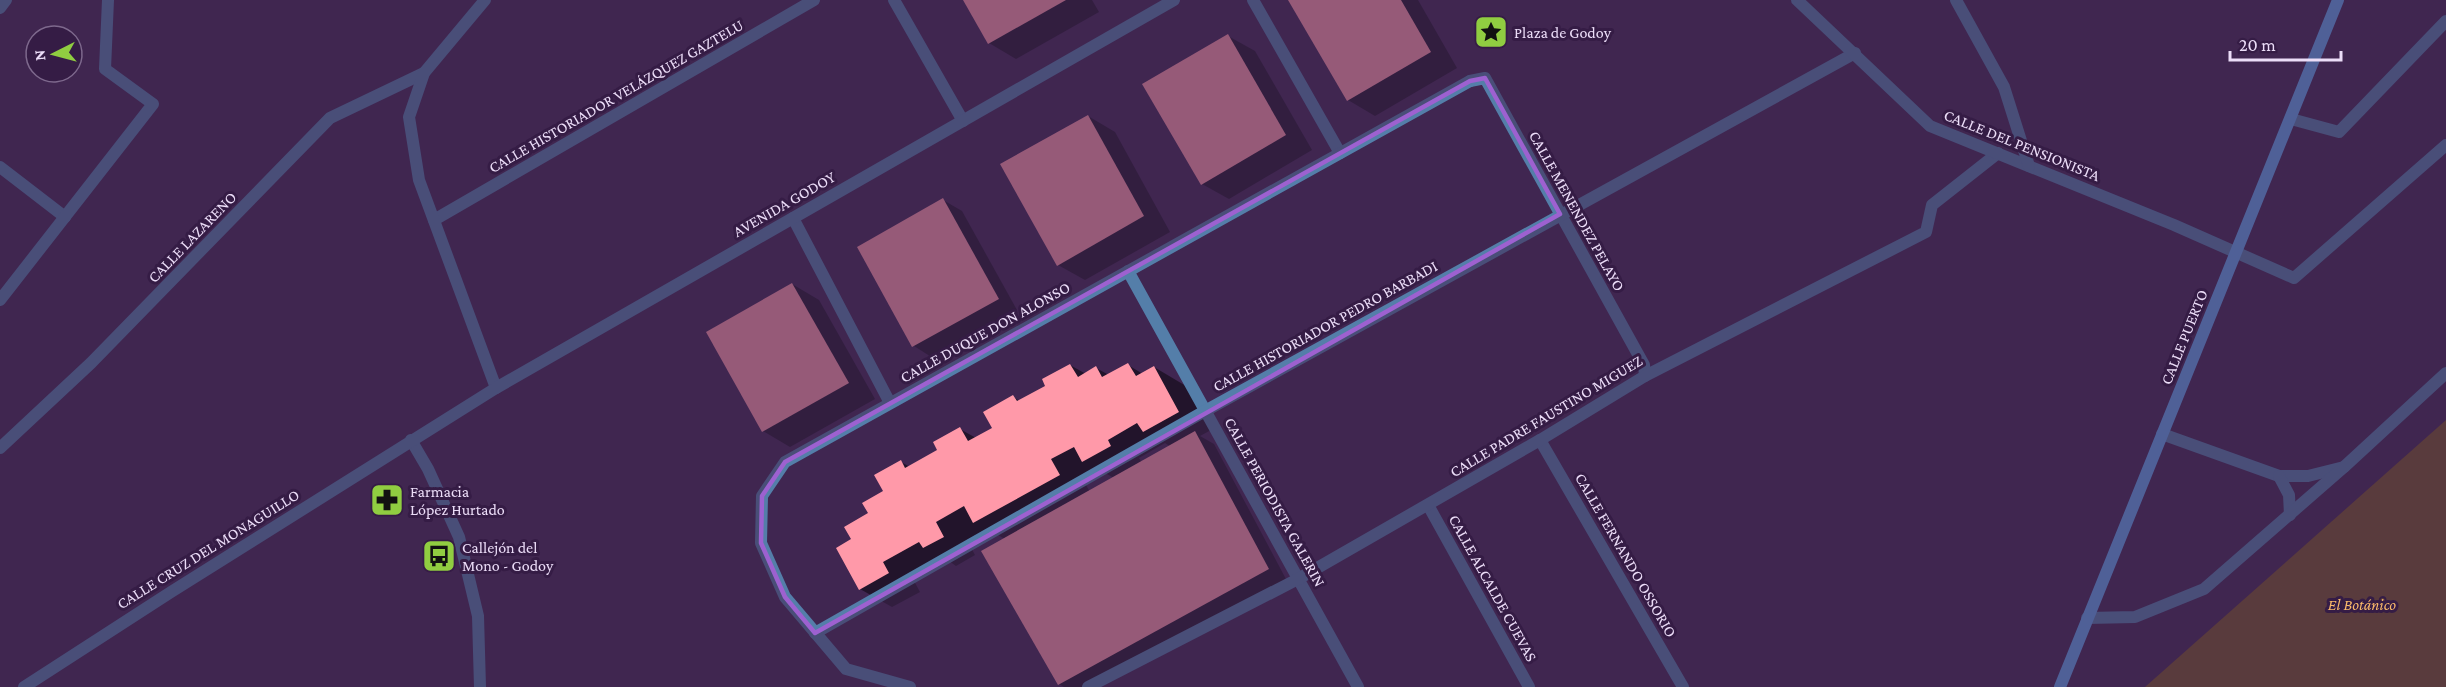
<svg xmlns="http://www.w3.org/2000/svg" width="2446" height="687" font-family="'Crimson Pro',serif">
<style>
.green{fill:#795426}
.shadow{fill:#0007;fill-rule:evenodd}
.building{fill:#ff99a9}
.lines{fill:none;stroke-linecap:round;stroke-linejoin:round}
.pedestrian{stroke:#547ea9;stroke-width:12}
.minor{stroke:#547ea9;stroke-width:12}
.tertiary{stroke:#547ea9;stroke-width:12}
.secondary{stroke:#62a7ed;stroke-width:12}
.marked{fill:none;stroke:#9d61d0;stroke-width:4.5;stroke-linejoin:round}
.labels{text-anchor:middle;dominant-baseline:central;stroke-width:6;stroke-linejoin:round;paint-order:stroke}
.poi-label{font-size:16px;fill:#ecddf8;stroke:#351c45;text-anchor:start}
.street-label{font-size:16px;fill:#ecddf8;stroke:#351c45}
.park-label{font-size:16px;font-style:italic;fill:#fab96a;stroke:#351c45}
</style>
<rect width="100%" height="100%" fill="#402651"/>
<path class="green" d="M2446,420V687H2145Z"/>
<g class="shadow">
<path d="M965,0H1092L1099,12L1016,59L989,43Z"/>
<path d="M1292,0H1418L1457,68L1375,116L1348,100Z"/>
<path d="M1228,36L1255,51L1312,150L1229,199L1202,184Z"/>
<path d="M1088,116L1115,132L1170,232L1085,280L1058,265Z"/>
<path d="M943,200L962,211L1017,310L933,358L914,346L859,247Z"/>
<path d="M792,284L819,300L875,399L790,447L763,431Z"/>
<path d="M1070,365L1086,374L1096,368L1109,375L1128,365L1143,374L1154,367L1186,386L1211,430L1200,436L1214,444L1287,581L1093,687H1064L1059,684L1005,539L987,529L967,540L975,555L956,566L949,561L914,581L920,592L892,607L860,589L870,514L901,462L910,467L940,451L960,429L976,438L995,428L1013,397L1020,401L1047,386ZM1165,443L1171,447L1142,463L1139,458ZM1098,469L1114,478L1090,492L1082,478Z"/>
</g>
<g class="building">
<path d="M963,0H1066L988,44Z"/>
<path d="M1288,0H1401L1431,52L1347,101Z"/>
<path d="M1228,34L1286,135L1201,185L1142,84Z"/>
<path d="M1088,115L1144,216L1057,266L1000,164Z"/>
<path d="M943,198L999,299L912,347L857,247Z"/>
<path d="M792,283L849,383L762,432L706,332Z"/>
<path d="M1128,363L1136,376L1154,366L1179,412L1143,432L1137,423L1108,440L1111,446L1082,462L1074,447L1051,459L1060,475L973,523L964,506L936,522L944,537L923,548L919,542L883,562L889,573L859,590L836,548L851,539L844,527L868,513L862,503L883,491L874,475L901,460L905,468L937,450L933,442L960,427L968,441L992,428L983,412L1013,395L1017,401L1045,386L1042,379L1070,364L1078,377L1096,366L1102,377Z"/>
<path d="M1195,431L1269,569L1058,685L981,551Z"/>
</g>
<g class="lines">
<g class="pedestrian">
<path d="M0,8L6,0"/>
<path d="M1470,81L1485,78L1644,365L1645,376"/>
<path d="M2291,119L2339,132L2446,21"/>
<path d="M0,167L65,217"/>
<path d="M434,220L814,0"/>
<path d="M1128,271L1358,687"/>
<path d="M0,300L153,104L105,69L108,0"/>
<path d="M1540,440L1683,687"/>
<path d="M1428,505L1529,687"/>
<path d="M815,633L1205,411L1855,53"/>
<path d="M1088,687L1298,579L1540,440L1645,376L1926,232L1932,205L1998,153"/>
</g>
<g class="minor">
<path d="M894,0L963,121"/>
<path d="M1253,0L1340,153"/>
<path d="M1797,0L1930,126L2174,225L2294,278L2446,145"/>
<path d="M1956,0L2004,87L2029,166"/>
<path d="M793,218L890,403"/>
<path d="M2162,434L2279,476H2308L2344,467"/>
<path d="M0,448L91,363L330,118L424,73"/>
<path d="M2279,476L2289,495L2290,515"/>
<path d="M910,687L846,669L785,597L761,543L762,496L785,462L1470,81"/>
</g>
<g class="tertiary">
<path d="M485,0L424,73L409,117L419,180L496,388"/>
<path d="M411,440L428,469L459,537L478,616L480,687"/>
<path d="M2087,618L2135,617L2204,589L2344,467L2446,373"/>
<path d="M24,687L171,592L496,388L1174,0"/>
</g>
<path class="secondary" d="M2060,687L2338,0"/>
</g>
<path d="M0 0H2446V687H0ZM1485,78L1560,214L815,633L785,597L761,543L762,496L785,462L1470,81Z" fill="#402651" fill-opacity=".55" fill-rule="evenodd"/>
<path class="marked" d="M1485,78L1560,214L815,633L785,597L761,543L762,496L785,462L1470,81Z"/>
<defs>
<symbol id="sight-square" viewBox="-11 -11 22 22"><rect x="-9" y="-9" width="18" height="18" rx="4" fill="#90cd41" stroke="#351c45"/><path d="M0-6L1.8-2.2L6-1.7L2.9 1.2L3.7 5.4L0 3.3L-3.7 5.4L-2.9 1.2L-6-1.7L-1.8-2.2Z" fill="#111"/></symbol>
<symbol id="pharmacy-square" viewBox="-11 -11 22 22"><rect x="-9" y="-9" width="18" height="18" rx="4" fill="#90cd41" stroke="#351c45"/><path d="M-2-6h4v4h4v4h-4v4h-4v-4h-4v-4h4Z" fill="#111"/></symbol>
<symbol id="bus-square" viewBox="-11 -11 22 22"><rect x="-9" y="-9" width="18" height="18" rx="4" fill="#90cd41" stroke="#351c45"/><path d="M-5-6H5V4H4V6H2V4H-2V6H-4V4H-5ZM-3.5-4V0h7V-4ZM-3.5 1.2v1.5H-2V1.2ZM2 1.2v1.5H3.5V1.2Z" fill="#111"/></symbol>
</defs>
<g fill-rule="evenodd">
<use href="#sight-square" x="1472" y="13" width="38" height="38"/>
<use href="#pharmacy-square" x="368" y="481" width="38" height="38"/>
<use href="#bus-square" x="420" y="537" width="38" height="38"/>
</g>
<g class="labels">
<g class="poi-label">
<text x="1514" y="32">Plaza de Godoy</text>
<text x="410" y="491">Farmacia<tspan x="410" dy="18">López Hurtado</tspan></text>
<text x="462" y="547">Callejón del<tspan x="462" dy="18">Mono - Godoy</tspan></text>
</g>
<g class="street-label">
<text transform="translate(616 96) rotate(-30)">CALLE HISTORIADOR VELÁZQUEZ GAZTELU</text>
<text transform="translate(2022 145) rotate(22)">CALLE DEL PENSIONISTA</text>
<text transform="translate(784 204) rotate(-30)">AVENIDA GODOY</text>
<text transform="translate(1577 211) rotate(61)">CALLE MENENDEZ PELAYO</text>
<text transform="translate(192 237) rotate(-46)">CALLE LAZARENO</text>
<text transform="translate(1325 326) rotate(-29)">CALLE HISTORIADOR PEDRO BARBADI</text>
<text transform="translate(985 332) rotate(-29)">CALLE DUQUE DON ALONSO</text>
<text transform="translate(2184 337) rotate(-68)">CALLE PUERTO</text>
<text transform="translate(1546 416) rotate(-31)">CALLE PADRE FAUSTINO MIGUEZ</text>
<text transform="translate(1275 502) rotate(61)">CALLE PERIODISTA GALERIN</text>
<text transform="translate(208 549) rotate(-32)">CALLE CRUZ DEL MONAGUILLO</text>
<text transform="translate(1626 555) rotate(60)">CALLE FERNANDO OSSORIO</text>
<text transform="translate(1493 588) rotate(61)">CALLE ALCALDE CUEVAS</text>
</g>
<g class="park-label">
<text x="2362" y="604">El Botánico</text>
</g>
</g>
<g transform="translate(54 54) rotate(264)"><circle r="28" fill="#351c45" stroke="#7e698d" stroke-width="1.5"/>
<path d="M0-4.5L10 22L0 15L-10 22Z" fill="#90cd41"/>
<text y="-9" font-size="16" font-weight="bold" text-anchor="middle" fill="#ecddf8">N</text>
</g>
<path d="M2230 51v9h111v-9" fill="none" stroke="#ecddf8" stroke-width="3"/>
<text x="2239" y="51" font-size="18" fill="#ecddf8" stroke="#351c45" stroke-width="4.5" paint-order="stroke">20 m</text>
</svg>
